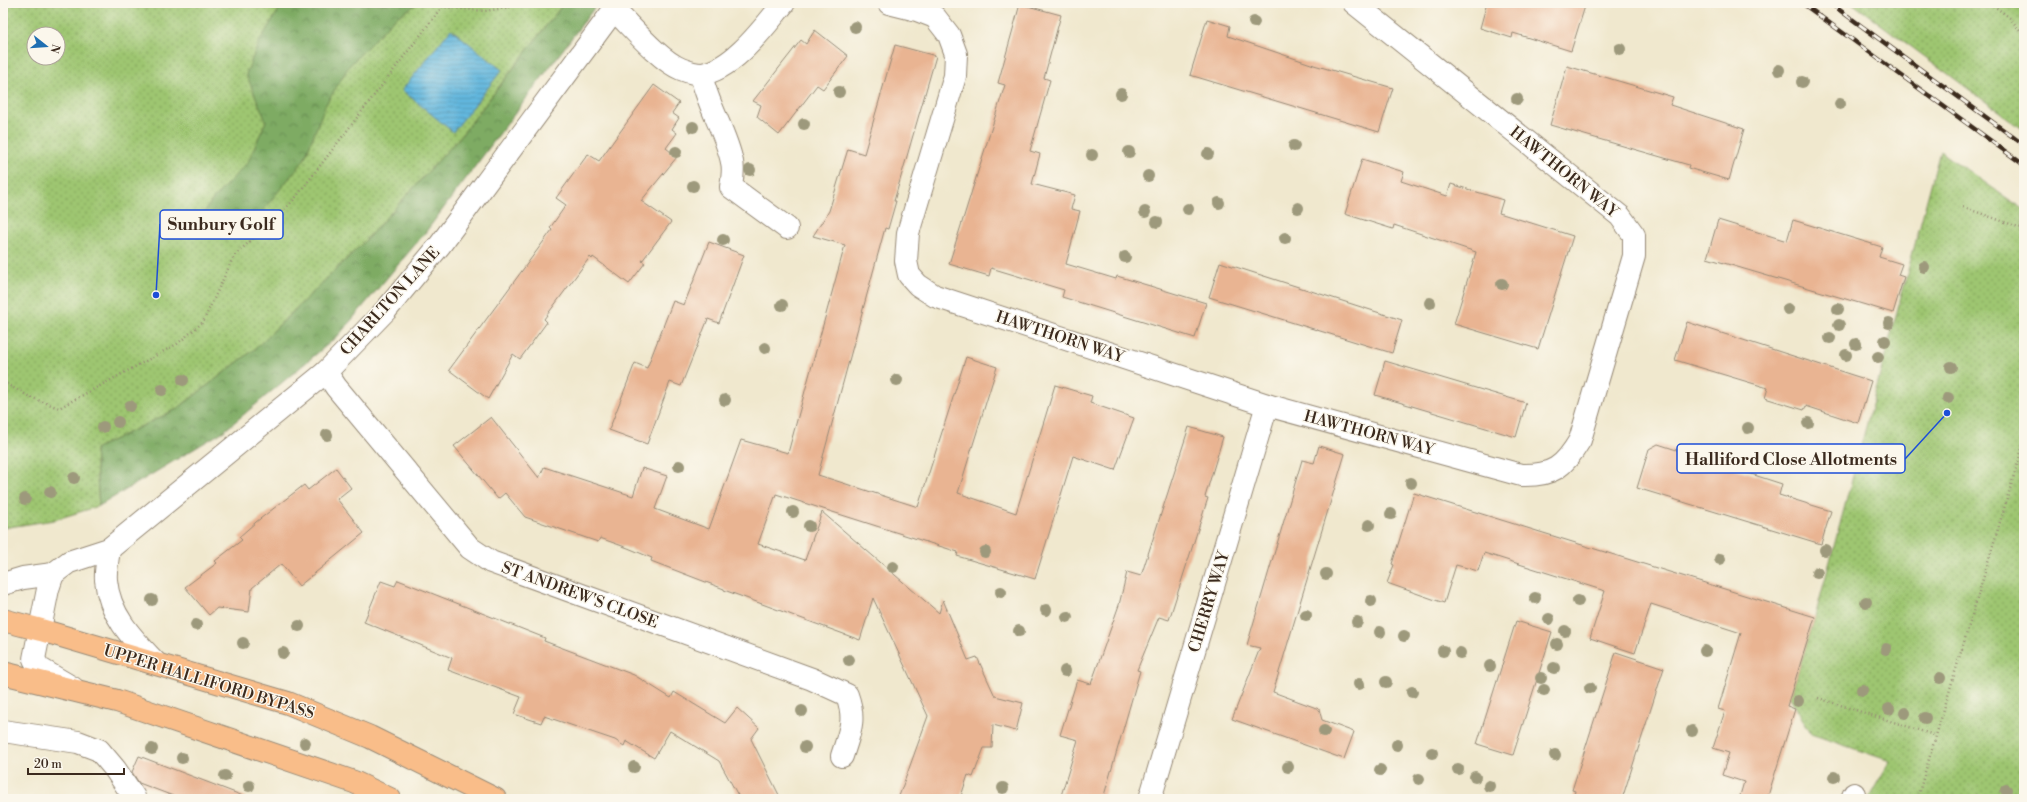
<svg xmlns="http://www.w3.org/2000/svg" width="2027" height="802" font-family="'Libre Bodoni',serif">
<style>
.green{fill:url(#green-dots);stroke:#6c7848;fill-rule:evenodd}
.forest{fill:url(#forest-crowns);stroke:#5c6a40}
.water{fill:url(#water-rules);stroke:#4e707e}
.building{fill:#e9b492}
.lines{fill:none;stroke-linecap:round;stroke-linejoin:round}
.minor-casing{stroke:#968976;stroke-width:24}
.primary-casing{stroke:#968976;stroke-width:24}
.path{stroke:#968976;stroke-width:2.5;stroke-dasharray:1 3;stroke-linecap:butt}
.minor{stroke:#fff;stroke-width:22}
.primary{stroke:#f9bd89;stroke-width:22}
.rail-casing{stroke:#3b2a1e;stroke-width:4.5}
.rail{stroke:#fbf7ec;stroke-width:3;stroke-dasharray:9;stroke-linecap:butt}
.tree{fill:#9d997b}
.labels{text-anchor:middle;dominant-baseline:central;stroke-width:3;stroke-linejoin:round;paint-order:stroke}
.street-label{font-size:16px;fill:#3b2a1e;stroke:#fbf7ec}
.leader{fill:none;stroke:#1d4ed8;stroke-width:1.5}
.callout-dot{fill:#1d4ed8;stroke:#fbf7ec;stroke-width:1.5}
.callout{fill:#fbf7ec;stroke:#1d4ed8;stroke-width:1.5}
.callout-label{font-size:17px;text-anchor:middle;font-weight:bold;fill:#3b2a1e}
</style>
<defs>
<pattern id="green-dots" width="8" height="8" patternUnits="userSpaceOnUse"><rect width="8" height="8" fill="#9ec671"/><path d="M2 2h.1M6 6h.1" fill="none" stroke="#82a15c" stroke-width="1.8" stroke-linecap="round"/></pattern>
<pattern id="forest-crowns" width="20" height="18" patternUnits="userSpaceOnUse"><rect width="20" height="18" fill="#7eab63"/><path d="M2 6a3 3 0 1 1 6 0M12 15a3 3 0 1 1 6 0" fill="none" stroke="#688b51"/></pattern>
<pattern id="water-rules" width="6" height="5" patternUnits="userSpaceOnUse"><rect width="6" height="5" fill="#62b7de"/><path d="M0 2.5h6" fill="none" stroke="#5295b3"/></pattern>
</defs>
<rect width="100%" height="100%" fill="#fbf7ec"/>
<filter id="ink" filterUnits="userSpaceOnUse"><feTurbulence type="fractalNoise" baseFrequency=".025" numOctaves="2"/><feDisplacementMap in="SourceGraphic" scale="8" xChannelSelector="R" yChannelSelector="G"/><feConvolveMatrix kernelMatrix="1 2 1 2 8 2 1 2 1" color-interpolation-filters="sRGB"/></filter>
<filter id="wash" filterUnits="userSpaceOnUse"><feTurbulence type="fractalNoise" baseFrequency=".012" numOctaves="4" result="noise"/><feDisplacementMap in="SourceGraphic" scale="16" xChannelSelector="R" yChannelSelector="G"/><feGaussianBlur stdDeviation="0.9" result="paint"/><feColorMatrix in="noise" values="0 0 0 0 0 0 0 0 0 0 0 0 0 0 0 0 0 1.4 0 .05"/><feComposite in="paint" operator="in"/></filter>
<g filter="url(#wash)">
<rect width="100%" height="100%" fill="#f0e8ce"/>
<g class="green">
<path d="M3,3H564L460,137L364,242L256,348L177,409L95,449L99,506L54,520L3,528ZM34,34H58V58H34Z"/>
<path d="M1852,3H2024V130Z"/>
<path d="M1940,151L2024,210V799H1868L1890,761L1811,734L1790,697L1815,617Z"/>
</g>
<g class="forest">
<path d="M283,3H418L394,19L349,66L325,106L304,160L260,214L217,236L197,222L214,198L248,162L266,121L246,74L259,42Z"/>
<path d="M564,3H598L425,233L338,336L224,431L99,506L95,449L177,409L256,348L364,242L460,137Z"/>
</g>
<path class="water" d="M451,29L502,70L453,132L402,90Z"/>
<g id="blocks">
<g class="building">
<path d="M1487,3H1586L1571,51L1513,33L1512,38L1480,28Z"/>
<path d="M1020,4L1061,15L1044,78L1050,80L1030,151L1040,154L1032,184L1075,195L1071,209L1080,211L1066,264L1116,279L1117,276L1206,303L1195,338L1062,297L1064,290L991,268L989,276L949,264L1005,85L998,83Z"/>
<path d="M1207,19L1230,26L1228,36L1314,65L1393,88L1379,132L1190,75Z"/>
<path d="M815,30L848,56L823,89L817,85L779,135L757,117L761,105L753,101L801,40L806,44Z"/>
<path d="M895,45L936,56L894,201H896L888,229L885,228L818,475L918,507L966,357L997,367L958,493L1016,513L1055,385L1092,396L1090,403L1134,418L1115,470L1073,456L1035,579L957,556L958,552L776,494L758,544L805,560L822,512L939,613L943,600L968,660L977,657L995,696L1023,703L1016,731L993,725L992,748H984L973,777L968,775L960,799H898L928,716L873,598L860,640L724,590V589L651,561L652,558L628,548L600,538L598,542L525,517L505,493L498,499L454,446L491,417L539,478L544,467L633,496L642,468L667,476L655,509L709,529L741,440L788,453L845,245L813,236L829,211L848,149L864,154Z"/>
<path d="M1567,66L1673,97L1670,105L1744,129L1729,180L1688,168L1689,165L1550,125Z"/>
<path d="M654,85L679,103L672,113L679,118L672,129L677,133L666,148L677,157L641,201L671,222L642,261L645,263L629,284L593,257L592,259L590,257L544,319L547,322L520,359L513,354L488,399L449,370L552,230L550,228L566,205L556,198L588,154L599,161Z"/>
<path d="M1362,159L1404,172L1401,181L1447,196L1451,184L1503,200L1499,213L1573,236L1538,349L1454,324L1476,252L1394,225L1393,229L1345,214Z"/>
<path d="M1718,220L1787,241L1793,220L1882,247L1879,257L1902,264L1898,275L1904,277L1893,313L1707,258Z"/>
<path d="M709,242L744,255L719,323L708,319L681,386L670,382L647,444L609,430L635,363L647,368L673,301L684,305Z"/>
<path d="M1220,262L1402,320L1392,353L1209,297Z"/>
<path d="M1687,322L1871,381L1858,423L1806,406L1804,410L1765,398L1768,388L1675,360Z"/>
<path d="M1385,361L1526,403L1516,437L1375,395Z"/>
<path d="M1189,427L1223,437L1205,497L1208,498L1169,620L1159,617L1137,670L1140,671L1103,799H1060L1078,740L1060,735L1077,680L1091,684L1119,605L1127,572L1141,576Z"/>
<path d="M1658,444L1782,484L1779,495L1831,511L1821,544L1637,488L1649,449Z"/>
<path d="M1319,446L1345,454L1273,692L1319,709L1322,720L1354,732L1344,759L1232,719L1260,648L1247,645L1302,460L1314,463Z"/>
<path d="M336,468L351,488L337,499L364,533L299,586L281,564L252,588L249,612L217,608L209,615L185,587L217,563L215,561L242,540L239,537L256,522L304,485L308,490Z"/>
<path d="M1414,493L1815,617L1787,706L1795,709L1767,799H1739L1744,782L1722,775L1729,753L1713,748L1725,711L1718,709L1741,633L1651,604L1635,653L1590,638L1605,591L1484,553L1478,571L1456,565L1444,603L1387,583L1394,565L1392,564Z"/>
<path d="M398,580L545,638L544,641L634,675L671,698L674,692L725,723L737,708L759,728L751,739L781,799H740L719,761L670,731L654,758L626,741L624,746L615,740L544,716L541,723L514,714L521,697L448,670L452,658L364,622L381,581L395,586Z"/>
<path d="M1516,621L1552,632L1513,755L1477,744Z"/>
<path d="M1616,652L1664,668L1622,799H1573L1575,791L1572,790Z"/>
<path d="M139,756L246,797L245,799H181L139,783L132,772Z"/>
</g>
</g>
</g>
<g filter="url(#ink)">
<use href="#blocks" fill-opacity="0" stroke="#968976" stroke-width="1"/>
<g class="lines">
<defs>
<g id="minor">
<path d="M889,3L917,10L935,17L949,35L956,54L955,76L908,233L906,261L909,275L918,285L935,296L1267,405L1521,475C1553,476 1564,467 1580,440L1634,256V235L1620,216L1354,3"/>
<path d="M614,10C631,26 659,60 681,69C686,71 696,74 702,74C734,69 764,27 784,3"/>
<path d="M701,74C707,105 726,132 732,162C734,170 732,180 731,187L787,228"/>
<path d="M326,372L336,387L470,548L491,562L812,679L847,695C856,720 850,731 842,756"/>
<path d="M109,549C108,559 105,570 106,580C109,615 133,639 156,663"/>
<path d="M53,574L48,589L34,659L39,668L73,688"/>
<path d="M3,584L23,578L53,574L69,562L109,549L326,372L386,310L440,245L619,3"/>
<path d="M3,731L78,742L99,750L115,769L134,797"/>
<path d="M1150,799L1267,405"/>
<path d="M1852,799L1854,794"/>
</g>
<g id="primary">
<path d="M3,620L41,630L288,703L370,737L495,799"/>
<path d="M3,673L117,701L354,782L390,799"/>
</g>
</defs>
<use href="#minor" class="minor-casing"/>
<use href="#primary" class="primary-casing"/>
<g class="path">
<path d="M1990,3L2010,18L2024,36"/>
<path d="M1963,207L2024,229"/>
<path d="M3,382L30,397L59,408L177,344L203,322L234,256L293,201L442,7L485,11L511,7L515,3"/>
<path d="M1818,698L1934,735"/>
<path d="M1917,799L2024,442"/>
</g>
<use href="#minor" class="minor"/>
<use href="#primary" class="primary"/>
<defs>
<g id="rail">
<path d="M1802,3L2024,165"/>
<path d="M1830,3L2024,145"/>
</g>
</defs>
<use href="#rail" class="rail-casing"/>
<use href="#rail" class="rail"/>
</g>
<g class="tree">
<circle cx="1254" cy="22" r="6"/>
<circle cx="855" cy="27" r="6"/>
<circle cx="1620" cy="49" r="6"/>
<circle cx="1779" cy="70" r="6"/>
<circle cx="1802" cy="82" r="6"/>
<circle cx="839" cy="92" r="6"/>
<circle cx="1121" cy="94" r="6"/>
<circle cx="1517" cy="99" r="6"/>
<circle cx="1840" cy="104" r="6"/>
<circle cx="804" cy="124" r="6"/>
<circle cx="693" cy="127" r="6"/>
<circle cx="1294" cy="146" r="6"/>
<circle cx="676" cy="152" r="6"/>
<circle cx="1129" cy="152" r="6"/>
<circle cx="1208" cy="154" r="6"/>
<circle cx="1092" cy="155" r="6"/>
<circle cx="750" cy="170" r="6"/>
<circle cx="1148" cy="176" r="6"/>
<circle cx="693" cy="186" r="6"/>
<circle cx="1219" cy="203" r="6"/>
<circle cx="1298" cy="208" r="6"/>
<circle cx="1188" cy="209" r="6"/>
<circle cx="1145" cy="212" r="6"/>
<circle cx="1157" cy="222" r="6"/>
<circle cx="1285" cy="238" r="6"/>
<circle cx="723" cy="240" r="6"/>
<circle cx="1125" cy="257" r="6"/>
<circle cx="1924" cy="267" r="6"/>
<circle cx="1502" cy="284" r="6"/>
<circle cx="1430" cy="303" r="6"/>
<circle cx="782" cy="305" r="6"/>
<circle cx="1788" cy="309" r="6"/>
<circle cx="1838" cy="309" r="6"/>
<circle cx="1889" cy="323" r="6"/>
<circle cx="1839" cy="325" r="6"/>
<circle cx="1830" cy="338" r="6"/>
<circle cx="1885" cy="341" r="6"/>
<circle cx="1856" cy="344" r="6"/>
<circle cx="765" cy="348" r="6"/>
<circle cx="1846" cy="355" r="6"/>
<circle cx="1878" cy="357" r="6"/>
<circle cx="1951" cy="367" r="6"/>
<circle cx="183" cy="380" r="6"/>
<circle cx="897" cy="380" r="6"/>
<circle cx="162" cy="390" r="6"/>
<circle cx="1948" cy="398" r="6"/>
<circle cx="725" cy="400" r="6"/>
<circle cx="130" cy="406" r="6"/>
<circle cx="118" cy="422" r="6"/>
<circle cx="1808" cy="423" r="6"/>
<circle cx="103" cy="427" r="6"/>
<circle cx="1748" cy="428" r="6"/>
<circle cx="327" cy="435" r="6"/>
<circle cx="679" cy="466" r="6"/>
<circle cx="74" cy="478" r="6"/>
<circle cx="1411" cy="483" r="6"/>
<circle cx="50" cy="492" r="6"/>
<circle cx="25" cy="499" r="6"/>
<circle cx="793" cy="512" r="6"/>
<circle cx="1391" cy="514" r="6"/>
<circle cx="1369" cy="525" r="6"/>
<circle cx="809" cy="526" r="6"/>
<circle cx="1825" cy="550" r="6"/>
<circle cx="985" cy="552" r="6"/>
<circle cx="1720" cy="559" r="6"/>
<circle cx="893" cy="567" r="6"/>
<circle cx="1817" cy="573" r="6"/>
<circle cx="1326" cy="574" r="6"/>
<circle cx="1001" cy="592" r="6"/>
<circle cx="1535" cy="598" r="6"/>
<circle cx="152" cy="600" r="6"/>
<circle cx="1371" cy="601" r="6"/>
<circle cx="1578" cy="601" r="6"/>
<circle cx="1866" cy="602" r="6"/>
<circle cx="1046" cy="610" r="6"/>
<circle cx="1306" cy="615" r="6"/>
<circle cx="1067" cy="617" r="6"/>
<circle cx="1549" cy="619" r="6"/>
<circle cx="1357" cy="622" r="6"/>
<circle cx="196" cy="625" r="6"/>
<circle cx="299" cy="626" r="6"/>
<circle cx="1019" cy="631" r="6"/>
<circle cx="1565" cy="631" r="6"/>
<circle cx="1380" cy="632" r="6"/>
<circle cx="1404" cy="636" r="6"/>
<circle cx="243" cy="643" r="6"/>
<circle cx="1557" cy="644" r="6"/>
<circle cx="1886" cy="649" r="6"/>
<circle cx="1443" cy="651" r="6"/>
<circle cx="1705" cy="651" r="6"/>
<circle cx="283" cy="653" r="6"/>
<circle cx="1460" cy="653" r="6"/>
<circle cx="849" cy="660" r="6"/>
<circle cx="1490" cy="666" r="6"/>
<circle cx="1554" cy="668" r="6"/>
<circle cx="1065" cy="671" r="6"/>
<circle cx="1541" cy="678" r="6"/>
<circle cx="1940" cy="678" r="6"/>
<circle cx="1386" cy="682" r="6"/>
<circle cx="1359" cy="684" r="6"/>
<circle cx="1590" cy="688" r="6"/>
<circle cx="1544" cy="690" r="6"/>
<circle cx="1862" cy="690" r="6"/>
<circle cx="1412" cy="692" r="6"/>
<circle cx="1798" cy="701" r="6"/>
<circle cx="1889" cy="709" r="6"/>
<circle cx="802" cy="711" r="6"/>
<circle cx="1905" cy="713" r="6"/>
<circle cx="1925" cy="718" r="6"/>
<circle cx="1324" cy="731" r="6"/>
<circle cx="1692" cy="731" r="6"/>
<circle cx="305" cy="743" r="6"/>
<circle cx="1397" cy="745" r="6"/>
<circle cx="805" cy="747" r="6"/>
<circle cx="152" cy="749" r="6"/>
<circle cx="1432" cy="753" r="6"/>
<circle cx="1555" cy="755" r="6"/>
<circle cx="182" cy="758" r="6"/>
<circle cx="634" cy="767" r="6"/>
<circle cx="1288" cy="767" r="6"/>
<circle cx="1458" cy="769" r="6"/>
<circle cx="1380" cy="770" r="6"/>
<circle cx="225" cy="776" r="6"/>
<circle cx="1475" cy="777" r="6"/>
<circle cx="1834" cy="777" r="6"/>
<circle cx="1419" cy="779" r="6"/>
<circle cx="249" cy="786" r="6"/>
<circle cx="1489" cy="786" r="6"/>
<circle cx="1003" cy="788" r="6"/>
<circle cx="2006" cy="790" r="6"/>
</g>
</g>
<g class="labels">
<g class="street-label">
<text transform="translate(1564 172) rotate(39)">HAWTHORN WAY</text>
<text transform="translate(390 301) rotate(-48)">CHARLTON LANE</text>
<text transform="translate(1060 337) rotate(18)">HAWTHORN WAY</text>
<text transform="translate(1369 433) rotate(15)">HAWTHORN WAY</text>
<text transform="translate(580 595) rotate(20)">ST ANDREW'S CLOSE</text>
<text transform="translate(1209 602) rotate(-73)">CHERRY WAY</text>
<text transform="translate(209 682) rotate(17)">UPPER HALLIFORD BYPASS</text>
</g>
</g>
<path class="leader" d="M156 295L160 224M1947 413L1905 459"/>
<g class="callout-dot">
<circle cx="156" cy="295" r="4"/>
<circle cx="1947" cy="413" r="4"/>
</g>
<g class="callout">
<rect x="160" y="210" width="123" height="29" rx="4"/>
<rect x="1677" y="444" width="228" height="29" rx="4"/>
</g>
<g class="callout-label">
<text x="221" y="230">Sunbury Golf</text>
<text x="1791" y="465">Halliford Close Allotments</text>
</g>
<rect width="2027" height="802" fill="none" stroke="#fbf7ec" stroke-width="16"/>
<g transform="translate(46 46) rotate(107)"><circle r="19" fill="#fbf7ec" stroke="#aea59a"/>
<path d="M0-3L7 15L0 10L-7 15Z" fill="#1f6fb2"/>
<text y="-6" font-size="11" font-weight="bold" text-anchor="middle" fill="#3b2a1e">N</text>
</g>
<path d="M28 768v6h96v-6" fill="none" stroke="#3b2a1e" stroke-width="2"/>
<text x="34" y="768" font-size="12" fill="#3b2a1e" stroke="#fbf7ec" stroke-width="3" paint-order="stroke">20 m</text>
</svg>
